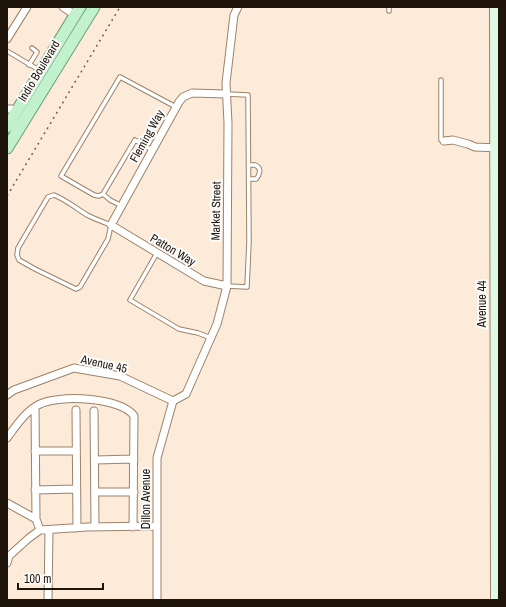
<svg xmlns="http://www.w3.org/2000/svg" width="506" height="607" font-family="'Archivo Narrow',sans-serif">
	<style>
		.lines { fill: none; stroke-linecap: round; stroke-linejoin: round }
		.lane-casing { stroke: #9c8268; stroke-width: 5.5 }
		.street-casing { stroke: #9c8268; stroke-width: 9 }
		.secondary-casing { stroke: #9c8268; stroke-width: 12 }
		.primary-casing { stroke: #6e9e73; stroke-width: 13 }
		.lane { stroke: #fff; stroke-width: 3.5 }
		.street { stroke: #fff; stroke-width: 7 }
		.secondary { stroke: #e0f8e6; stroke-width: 10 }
		.primary { stroke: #c2f1cd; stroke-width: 11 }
		.rail { stroke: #6d6053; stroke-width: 1.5; stroke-dasharray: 2 4; stroke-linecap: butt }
		.labels { text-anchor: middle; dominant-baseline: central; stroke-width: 4; stroke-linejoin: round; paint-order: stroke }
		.street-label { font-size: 12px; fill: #1f150a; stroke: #fcfcfc }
	</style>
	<rect width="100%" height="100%" fill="#fdebda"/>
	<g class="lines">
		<g class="lane-casing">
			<path id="lane" d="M 389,11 L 389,7
				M 7,51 L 39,70
				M 29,65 L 37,52 L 32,48
				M 441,80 L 441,140 L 444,141
				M 226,94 L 248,95 L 249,242 L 247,287 L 227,286
				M 249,165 C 251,165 253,165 255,165 C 263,168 259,176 256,179 L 249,179
				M 103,194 L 99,196 L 94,195 L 61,176 L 120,77 L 176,107
				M 54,195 C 66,200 76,208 87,215 C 95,219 103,222 111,225 L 108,239 L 80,287 L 76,289 L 35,269 L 19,260 L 17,255 L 18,248 L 48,197 Z
				M 122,206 L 110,200 L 103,194 L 135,140 L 152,150
				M 157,253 L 130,300 L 179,329 L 198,333 L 211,338"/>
		</g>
		<g class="street-casing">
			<path id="street" d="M 63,7 L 75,15
				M 7,39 L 27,7
				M 226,94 L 192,93 L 183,97 L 179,102 L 111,225 L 204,281 L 227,286
				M 7,109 L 12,109 L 16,112
				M 444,141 L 453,140 L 468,144 L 475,147 L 499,148
				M 7,395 L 14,390 L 74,368 L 120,376 L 173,401
				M 173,401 L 186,394 L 217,324 L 227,286 L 228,123 L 226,83 L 234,15 L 238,7
				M 35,407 L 36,519
				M 76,410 L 77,528
				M 94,411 L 95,527
				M 7,438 C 16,426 25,412 38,405 C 57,394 122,397 134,416 L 133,527
				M 35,451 L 76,451
				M 95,460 L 134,459
				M 35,490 L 76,489
				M 95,492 L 134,492
				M 7,503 L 36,519 L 40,530 L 87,527 L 157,526
				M 7,563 L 9,556 L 29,538 L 40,530
				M 48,600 L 49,530
				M 157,600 L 157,458 L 173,401"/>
		</g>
		<g class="secondary-casing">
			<path id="secondary" d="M 495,7 L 496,600"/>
		</g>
		<g class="primary-casing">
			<path id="primary" d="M 7,127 L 80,7
				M 7,148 L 94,7"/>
		</g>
		<use href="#lane" class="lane"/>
		<use href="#street" class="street"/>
		<use href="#secondary" class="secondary"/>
		<use href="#primary" class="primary"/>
		<path class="rail" d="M 7,196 L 120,7"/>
	</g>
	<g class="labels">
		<g class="street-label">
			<text transform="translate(39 71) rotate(-59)">Indio Boulevard</text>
			<text transform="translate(147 136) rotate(-61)">Fleming Way</text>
			<text transform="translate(216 211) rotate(-89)">Market Street</text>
			<text transform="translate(173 250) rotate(31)">Patton Way</text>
			<text transform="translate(482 304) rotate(-90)">Avenue 44</text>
			<text transform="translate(104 364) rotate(12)">Avenue 45</text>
			<text transform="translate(146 499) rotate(-90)">Dillon Avenue</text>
		</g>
	</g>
	<rect width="506" height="607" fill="none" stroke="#1f150a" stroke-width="16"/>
	<path d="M18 583v6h85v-6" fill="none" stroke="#1f150a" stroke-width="2"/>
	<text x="24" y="583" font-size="12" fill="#1f150a" stroke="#fcfcfc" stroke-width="3" paint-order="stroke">100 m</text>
</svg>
